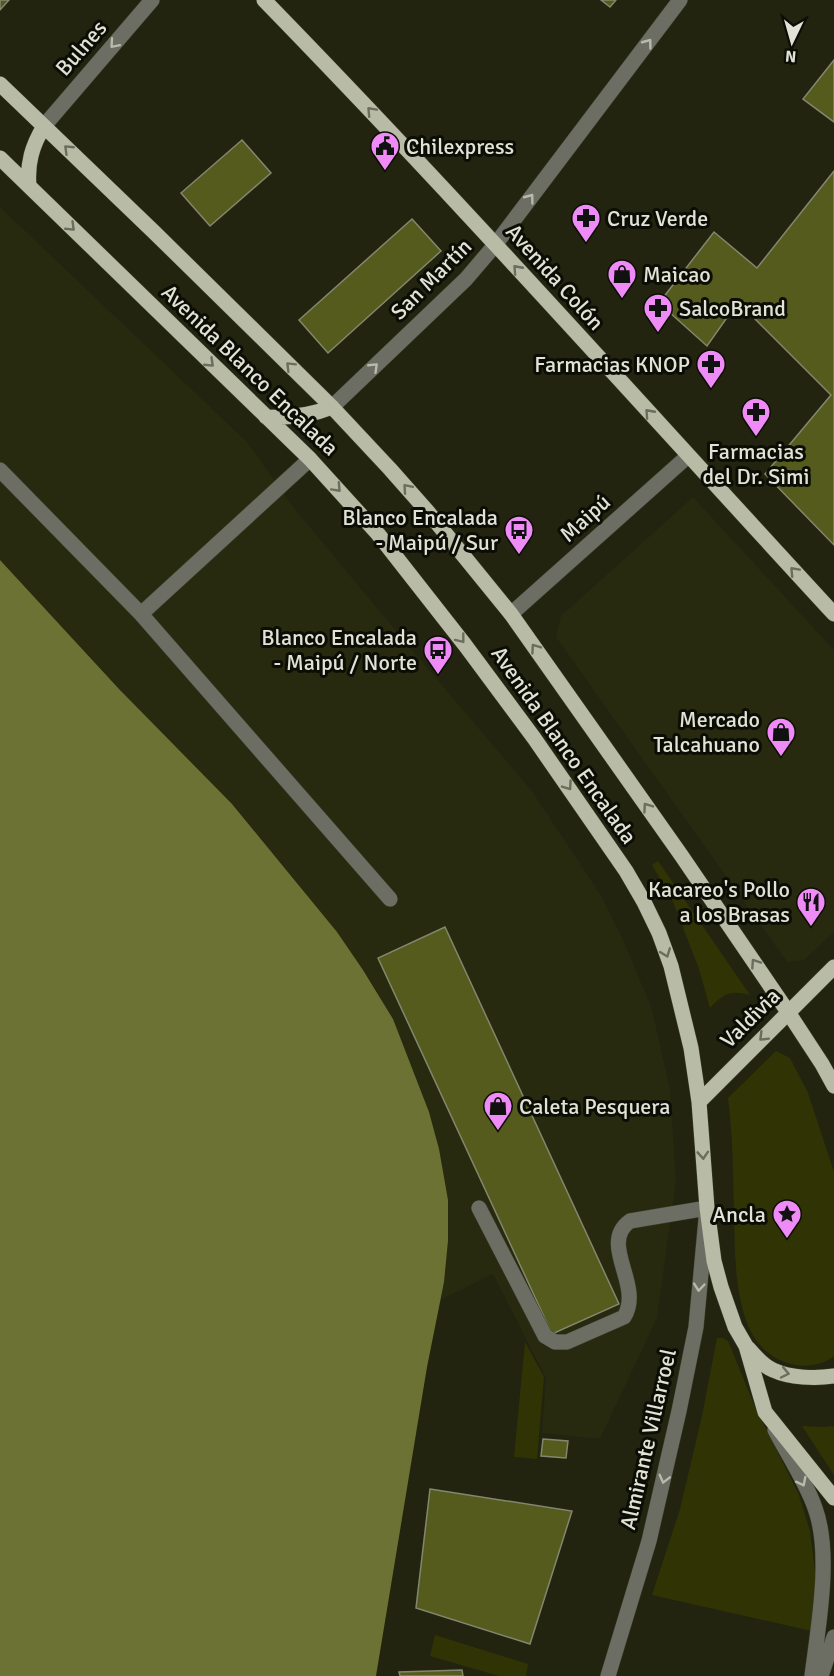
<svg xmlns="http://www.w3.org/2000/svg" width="834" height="1676" font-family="Signika,sans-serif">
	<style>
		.built { fill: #272a0f }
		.green { fill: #303404 }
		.water { fill: #6b7234 }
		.building { fill: #555b1c; stroke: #83876f; stroke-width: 1.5 }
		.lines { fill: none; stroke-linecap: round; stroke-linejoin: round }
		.minor-casing { stroke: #3d3f2c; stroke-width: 16 }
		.major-casing { stroke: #3d3f2c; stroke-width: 16 }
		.minor { stroke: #6c6e64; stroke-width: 15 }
		.major { stroke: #b8bba6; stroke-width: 15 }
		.oneway { stroke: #b8baae }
		.oneway2 { stroke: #6b6d5e }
		.labels { text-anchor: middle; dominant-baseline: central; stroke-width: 6; stroke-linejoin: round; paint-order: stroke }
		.street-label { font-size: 22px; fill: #e1e3d6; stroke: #0c0d05 }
		.poi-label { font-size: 22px; fill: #e1e3d6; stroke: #0c0d05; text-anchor: end }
	</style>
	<rect width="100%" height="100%" fill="#222410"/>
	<path class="built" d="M 0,207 L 247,442 L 294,508 L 412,650 L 532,791 L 600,894 L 625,944 L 652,1009 L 670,1090 L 676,1180 L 657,1318 L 600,1439 L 542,1433 L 546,1378 L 493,1274 L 440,1300 L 444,1282 L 448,1241 L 448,1200 L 429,1112 L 393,1019 L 363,970 L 298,884 L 232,804 L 119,689 L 0,560 Z
		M 693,497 L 834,650 L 834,932 L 804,960 L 787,962 L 556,637 L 561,616 Z"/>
	<path class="green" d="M 658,861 L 750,995 C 730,990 724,993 710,1008 L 699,969 L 672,899 L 652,865 Z
		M 776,1051 L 790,1058 L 808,1093 L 834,1172 L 834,1356 C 823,1365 805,1368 791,1364 C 773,1359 758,1347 750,1330 C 734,1295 735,1250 734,1212 C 733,1174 733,1136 728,1098 Z
		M 717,1338 L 723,1338 L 728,1341 L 755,1407 L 799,1495 L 810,1531 L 816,1579 L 812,1631 L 652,1595 L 680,1509 L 702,1416 Z
		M 525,1342 L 544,1377 L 537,1459 L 514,1457 Z
		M 802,1426 L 824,1427 L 834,1426 L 834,1475 Z
		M 435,1635 L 528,1664 L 526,1676 L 499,1676 L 430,1656 Z"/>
	<path class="water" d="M 0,560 L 119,689 L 232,804 L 337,932 L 363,970 L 393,1019 L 429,1112 L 439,1149 L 448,1200 L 448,1241 L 444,1282 L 427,1367 L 376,1676 L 0,1676 Z"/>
	<path class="building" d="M 0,0 L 9,0 L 0,10 Z
		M 601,0 L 616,0 L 610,7 Z
		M 834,60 L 834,122 L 803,99 Z
		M 242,140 L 271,173 L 210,226 L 181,193 Z
		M 834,171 L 834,545 L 765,474 L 831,395 L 738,302 L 707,346 L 659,303 L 714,232 L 757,268 Z
		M 412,219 L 441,251 L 328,353 L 299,320 Z
		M 445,927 L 619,1304 L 552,1334 L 378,958 Z
		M 543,1439 L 568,1441 L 566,1458 L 541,1456 Z
		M 430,1489 L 572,1511 L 530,1644 L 416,1608 Z
		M 462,1670 L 463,1676 L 400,1676 L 399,1672 Z"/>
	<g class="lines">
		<g class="minor-casing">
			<path id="minor" d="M 44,126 L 152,0
				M 332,407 L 466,279 L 495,245 L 680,0
				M 310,459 L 141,614 L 390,899
				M 0,470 L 141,614
				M 511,614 L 688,456
				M 479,1208 L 545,1336 L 555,1342 L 567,1342 L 624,1317 C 644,1285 598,1244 630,1221 L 707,1208 L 696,1327 L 679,1411 L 649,1541 L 608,1676
				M 775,1430 C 788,1455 806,1482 815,1508 C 832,1554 818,1627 812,1676
				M 821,1676 L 834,1637"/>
		</g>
		<g class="major-casing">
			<path id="major" d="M 264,0 C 459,200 645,409 834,614
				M 0,84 L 155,233 L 332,407 L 390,469 L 428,512 L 511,614 L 681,855 L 788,1012 L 822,1064 L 834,1086
				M 0,158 L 310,459 L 378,534 L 465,645 L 534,738 L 626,871 L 644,902 L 659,933 L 671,966 L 691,1048 L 699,1102 L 707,1208 L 714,1261 L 721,1287 L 735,1327 L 746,1346 L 765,1412 L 834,1498
				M 29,186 C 27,163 32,146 44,126
				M 266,417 C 290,418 310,416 332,407
				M 699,1102 L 834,967
				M 748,1348 C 755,1356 763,1366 773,1370 C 790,1378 816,1379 834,1376"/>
		</g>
		<use href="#minor" class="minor"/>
		<use href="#major" class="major"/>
	</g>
	<defs><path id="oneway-chevron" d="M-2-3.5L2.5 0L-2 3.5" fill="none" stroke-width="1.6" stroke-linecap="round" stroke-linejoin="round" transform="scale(1.5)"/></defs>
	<g class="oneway">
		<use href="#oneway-chevron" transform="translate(648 43) rotate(-53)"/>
		<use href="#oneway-chevron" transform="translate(114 44) rotate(131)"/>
		<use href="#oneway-chevron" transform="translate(530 198) rotate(-53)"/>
		<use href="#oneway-chevron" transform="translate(374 367) rotate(-44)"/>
		<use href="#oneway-chevron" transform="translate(699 1287) rotate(95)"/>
		<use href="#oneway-chevron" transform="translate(664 1479) rotate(104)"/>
		<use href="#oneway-chevron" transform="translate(802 1482) rotate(63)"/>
	</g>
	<g class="oneway2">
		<use href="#oneway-chevron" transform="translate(371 111) rotate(-133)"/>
		<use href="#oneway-chevron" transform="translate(68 149) rotate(-136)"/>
		<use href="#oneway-chevron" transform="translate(71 227) rotate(44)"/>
		<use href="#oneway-chevron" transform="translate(517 269) rotate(-132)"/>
		<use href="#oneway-chevron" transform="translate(210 363) rotate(44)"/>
		<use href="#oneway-chevron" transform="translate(290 366) rotate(-135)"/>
		<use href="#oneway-chevron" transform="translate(649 413) rotate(-132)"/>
		<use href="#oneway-chevron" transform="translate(337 488) rotate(47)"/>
		<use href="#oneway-chevron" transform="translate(407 488) rotate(-131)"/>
		<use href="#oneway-chevron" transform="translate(794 571) rotate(-133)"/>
		<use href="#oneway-chevron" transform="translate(461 639) rotate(52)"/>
		<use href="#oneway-chevron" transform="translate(535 648) rotate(-125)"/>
		<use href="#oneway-chevron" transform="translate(568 786) rotate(55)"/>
		<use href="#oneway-chevron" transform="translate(647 807) rotate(-125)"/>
		<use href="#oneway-chevron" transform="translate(666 953) rotate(69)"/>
		<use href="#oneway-chevron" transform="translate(755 963) rotate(-124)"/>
		<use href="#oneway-chevron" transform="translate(763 1037) rotate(135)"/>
		<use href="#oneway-chevron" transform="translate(703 1155) rotate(86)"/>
		<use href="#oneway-chevron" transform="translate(785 1373) rotate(12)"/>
	</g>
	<defs>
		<g id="civic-pin" transform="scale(1.5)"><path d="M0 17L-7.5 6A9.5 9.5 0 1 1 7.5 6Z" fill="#ef8bf7" stroke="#0c0d05"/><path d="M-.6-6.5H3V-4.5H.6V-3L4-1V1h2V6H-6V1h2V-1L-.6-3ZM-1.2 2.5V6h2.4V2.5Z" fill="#111"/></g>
		<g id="pharmacy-pin" transform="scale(1.5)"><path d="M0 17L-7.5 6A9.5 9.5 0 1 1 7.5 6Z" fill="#ef8bf7" stroke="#0c0d05"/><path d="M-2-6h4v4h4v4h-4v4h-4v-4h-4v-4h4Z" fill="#111"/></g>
		<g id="shop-pin" transform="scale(1.5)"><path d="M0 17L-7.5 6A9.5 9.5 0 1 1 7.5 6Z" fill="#ef8bf7" stroke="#0c0d05"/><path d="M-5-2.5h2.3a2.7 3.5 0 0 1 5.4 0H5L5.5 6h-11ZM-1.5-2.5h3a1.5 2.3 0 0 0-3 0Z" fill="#111"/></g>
		<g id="bus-pin" transform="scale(1.5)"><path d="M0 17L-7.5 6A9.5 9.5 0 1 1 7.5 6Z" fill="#ef8bf7" stroke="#0c0d05"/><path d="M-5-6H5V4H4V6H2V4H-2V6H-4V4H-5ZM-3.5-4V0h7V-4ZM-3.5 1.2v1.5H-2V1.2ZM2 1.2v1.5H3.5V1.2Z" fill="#111"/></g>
		<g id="restaurant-pin" transform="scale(1.5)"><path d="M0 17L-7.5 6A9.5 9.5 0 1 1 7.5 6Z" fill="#ef8bf7" stroke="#0c0d05"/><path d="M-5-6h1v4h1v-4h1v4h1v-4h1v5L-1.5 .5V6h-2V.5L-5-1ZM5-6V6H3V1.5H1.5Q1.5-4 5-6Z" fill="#111"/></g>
		<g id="sight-pin" transform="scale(1.5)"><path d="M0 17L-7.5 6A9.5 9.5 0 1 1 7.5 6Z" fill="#ef8bf7" stroke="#0c0d05"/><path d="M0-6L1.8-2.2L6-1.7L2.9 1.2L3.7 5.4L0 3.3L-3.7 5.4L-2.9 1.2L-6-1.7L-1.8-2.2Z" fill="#111"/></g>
	</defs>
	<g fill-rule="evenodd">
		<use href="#civic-pin" x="385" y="146"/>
		<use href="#pharmacy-pin" x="586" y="218"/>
		<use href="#shop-pin" x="622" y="274"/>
		<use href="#pharmacy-pin" x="658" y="308"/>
		<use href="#pharmacy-pin" x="711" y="364"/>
		<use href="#pharmacy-pin" x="756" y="412"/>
		<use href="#bus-pin" x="519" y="530"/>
		<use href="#bus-pin" x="438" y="650"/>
		<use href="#shop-pin" x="781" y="732"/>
		<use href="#restaurant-pin" x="811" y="902"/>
		<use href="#shop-pin" x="498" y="1106"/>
		<use href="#sight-pin" x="787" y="1214"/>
	</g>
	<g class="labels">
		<g class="street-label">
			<text transform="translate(81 48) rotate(-49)">Bulnes</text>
			<text transform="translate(555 277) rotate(48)">Avenida Colón</text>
			<text transform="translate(431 279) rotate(-45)">San Martín</text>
			<text transform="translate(250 370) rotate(44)">Avenida Blanco Encalada</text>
			<text transform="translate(585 518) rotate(-42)">Maipú</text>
			<text transform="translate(564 745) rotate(55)">Avenida Blanco Encalada</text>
			<text transform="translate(750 1018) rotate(-45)">Valdivia</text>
			<text transform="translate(648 1439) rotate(-77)">Almirante Villarroel</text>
		</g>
		<g class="poi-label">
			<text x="406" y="146" text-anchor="start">Chilexpress</text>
			<text x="607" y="218" text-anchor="start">Cruz Verde</text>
			<text x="643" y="274" text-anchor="start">Maicao</text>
			<text x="679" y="308" text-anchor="start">SalcoBrand</text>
			<text x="690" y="364">Farmacias KNOP</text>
			<text x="756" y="451" text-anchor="middle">Farmacias<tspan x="756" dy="25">del Dr. Simi</tspan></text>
			<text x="498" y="517">Blanco Encalada<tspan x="498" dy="25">- Maipú / Sur</tspan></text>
			<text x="417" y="637">Blanco Encalada<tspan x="417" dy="25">- Maipú / Norte</tspan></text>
			<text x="760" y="719">Mercado<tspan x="760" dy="25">Talcahuano</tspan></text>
			<text x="790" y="889">Kacareo's Pollo<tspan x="790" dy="25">a los Brasas</tspan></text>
			<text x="519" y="1106" text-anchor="start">Caleta Pesquera</text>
			<text x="766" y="1214">Ancla</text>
		</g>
	</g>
	<g transform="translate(792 42) rotate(185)" stroke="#0c0d05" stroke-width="4.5" paint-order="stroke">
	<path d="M0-4.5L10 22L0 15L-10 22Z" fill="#e1e3d6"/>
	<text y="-9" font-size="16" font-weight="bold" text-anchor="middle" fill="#e1e3d6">N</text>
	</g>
</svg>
